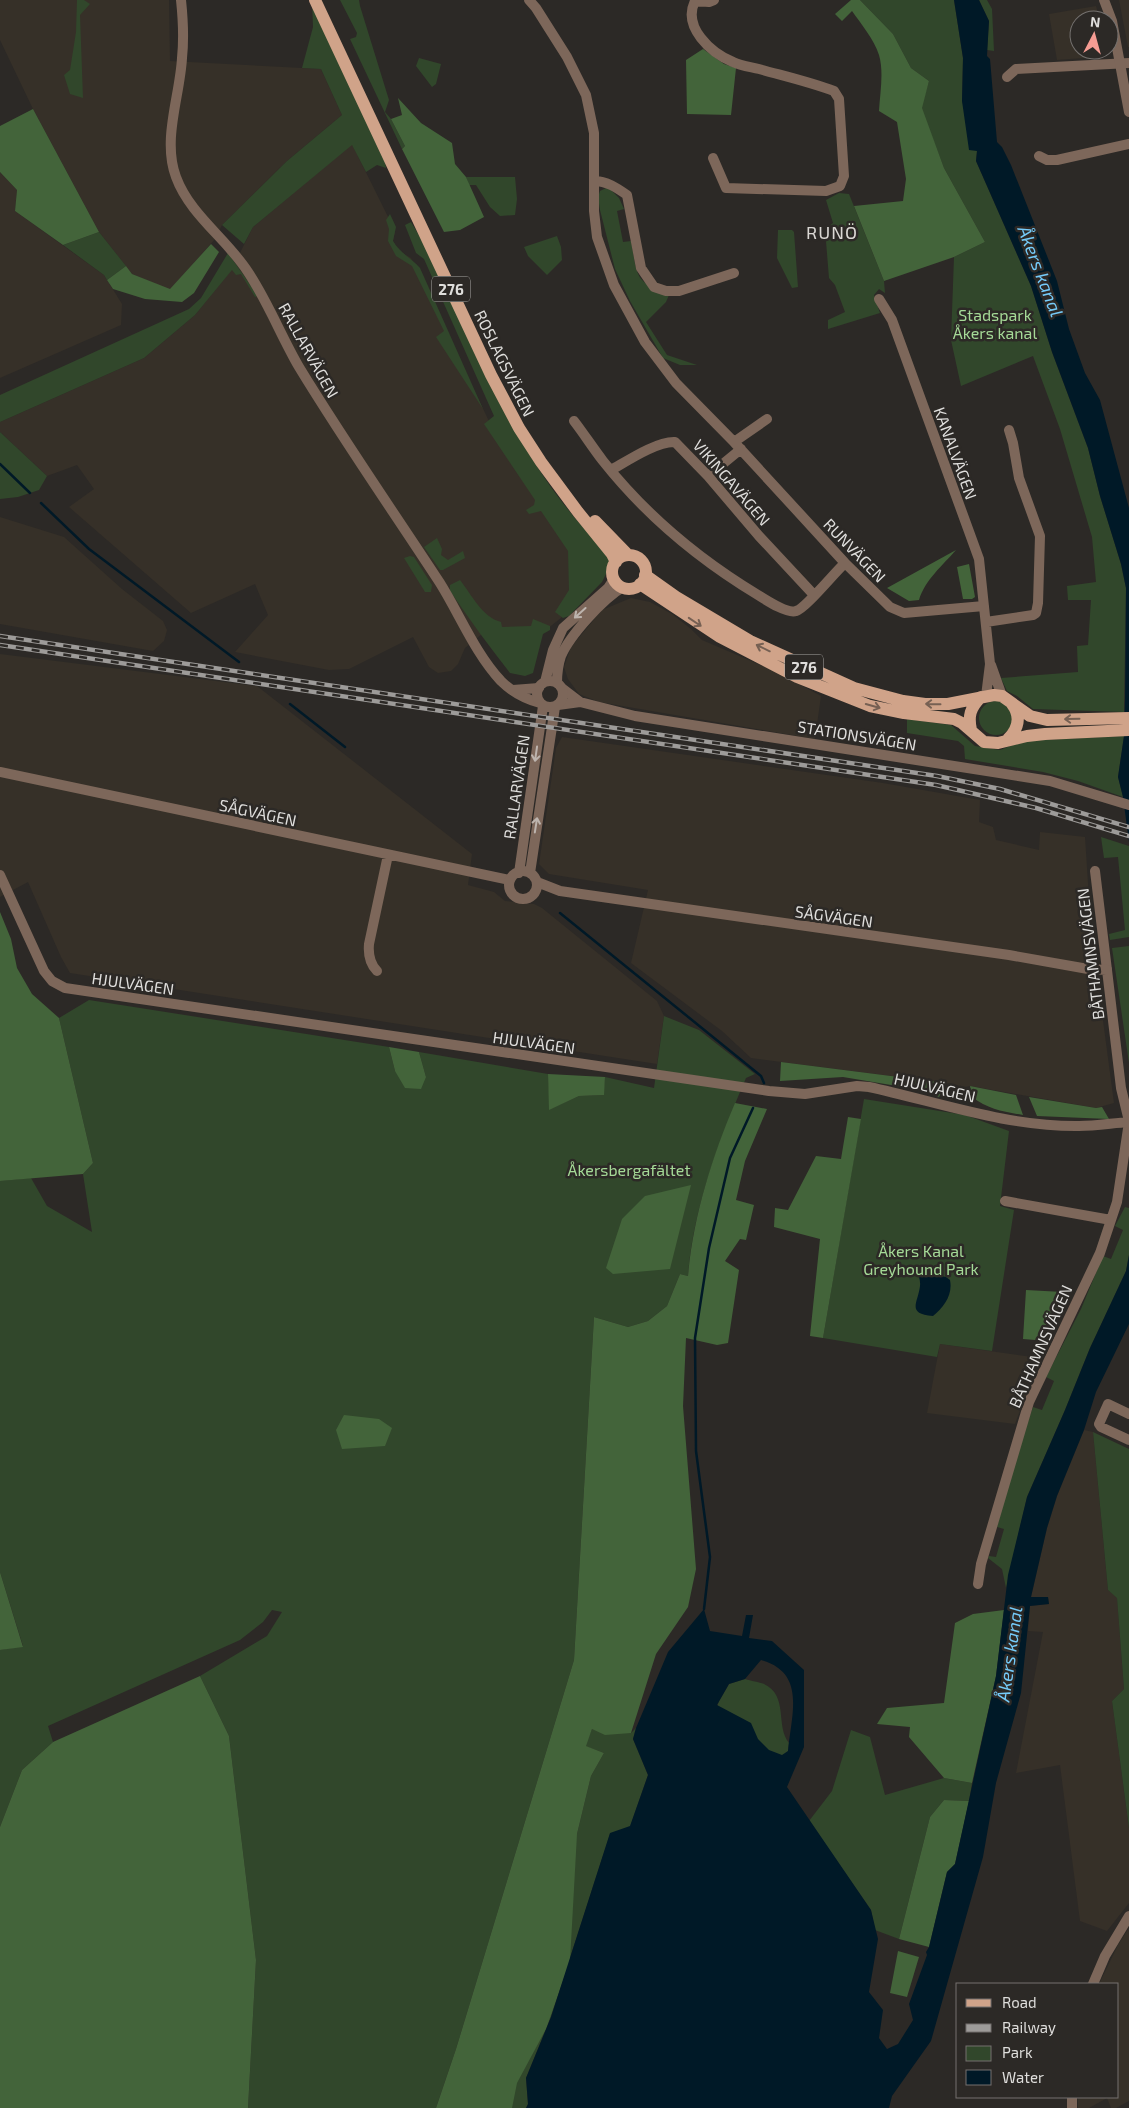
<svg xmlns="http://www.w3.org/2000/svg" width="1129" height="2108" font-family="'Exo 2',sans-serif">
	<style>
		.built { fill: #363028 }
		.green { fill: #31472b }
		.forest { fill: #43643a }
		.water { fill: #001927; fill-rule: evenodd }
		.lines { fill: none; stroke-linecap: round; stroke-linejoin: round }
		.stream { stroke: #001927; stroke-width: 2.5 }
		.minor { stroke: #7d675a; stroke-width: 10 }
		.tertiary { stroke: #7d675a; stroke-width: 10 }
		.primary { stroke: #d0a389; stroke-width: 12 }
		.rail-casing { stroke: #9d9b99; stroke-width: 4.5 }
		.rail { stroke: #2c2926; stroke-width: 2.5; stroke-dasharray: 8; stroke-linecap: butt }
		.oneway { stroke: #bdb4ae }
		.oneway2 { stroke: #766053 }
		.labels { text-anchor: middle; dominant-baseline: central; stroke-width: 5; stroke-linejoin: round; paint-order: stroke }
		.shield { fill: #2c2926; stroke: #a9a8a5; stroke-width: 1 }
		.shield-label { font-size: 15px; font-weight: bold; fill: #dfdedc }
		.park-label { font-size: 16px; fill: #a5da97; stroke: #2c2926 }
		.street-label { font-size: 16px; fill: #dfdedc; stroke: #2c2926 }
		.neighbourhood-label { font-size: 18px; letter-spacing: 1px; fill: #dbd8d4; stroke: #2c2926 }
		.water-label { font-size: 18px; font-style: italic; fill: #75cbf9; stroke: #2c2926 }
	</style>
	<rect width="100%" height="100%" fill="#2c2926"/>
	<path class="built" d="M 0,0 L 169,0 L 170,61 L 321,69 L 342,115 L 287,161 L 222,225 L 215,239 L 170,290 L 132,274 L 99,232 L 33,109 L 0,40 Z
		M 1119,0 L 1129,0 L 1129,47 L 1128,47 Z
		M 1096,6 L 1100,20 L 1079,20 L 1079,50 L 1102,50 L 1097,57 L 1057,60 L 1049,14 Z
		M 352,144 L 395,231 L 393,241 L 399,251 L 411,258 L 497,438 L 593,583 L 561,618 L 538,636 L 482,634 L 465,648 L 458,664 L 451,671 L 438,673 L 429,667 L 413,637 L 349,669 L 329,670 L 235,652 L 268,615 L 255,584 L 191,613 L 69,507 L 94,489 L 77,465 L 47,476 L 0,432 L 0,422 L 144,358 L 195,315 L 232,269 L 253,227 Z
		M 0,172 L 17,190 L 15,211 L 104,275 L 122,304 L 121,325 L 0,378 Z
		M 0,517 L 64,537 L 122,589 L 163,621 L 167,630 L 164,641 L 153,651 L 0,624 Z
		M 631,598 L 650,602 L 672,614 L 691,629 L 702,640 L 777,672 L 821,696 L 815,739 L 599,702 L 579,694 L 568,679 L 564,667 L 571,647 L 602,610 Z
		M 0,654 L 257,686 L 472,854 L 468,885 L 494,892 L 505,901 L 534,904 L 542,908 L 657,1001 L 664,1016 L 657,1064 L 70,973 L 61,957 L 28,882 L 0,897 Z
		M 562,737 L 883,783 L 980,800 L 979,822 L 993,827 L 996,840 L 1039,850 L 1040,832 L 1085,837 L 1092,944 L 1092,973 L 1098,983 L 1114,1103 L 1096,1108 L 970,1086 L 965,1087 L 946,1083 L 751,1058 L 722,1031 L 631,963 L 648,890 L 549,874 L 539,864 L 556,748 Z
		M 940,1344 L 1040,1358 L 1015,1424 L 927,1413 Z
		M 1084,1430 L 1093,1432 L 1108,1590 L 1117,1597 L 1124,1689 L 1112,1701 L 1129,1828 L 1129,1903 L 1107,1931 L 1080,1921 L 1060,1765 L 1016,1773 L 1043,1632 L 1028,1631 L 1030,1606 L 1049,1604 L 1048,1597 L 1031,1597 L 1047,1528 L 1057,1496 Z
		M 1129,1928 L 1129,2101 L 1116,2108 L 1111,2108 L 1107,2098 L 1089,2108 L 1078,2108 L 1078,2097 L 1118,2097 L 1118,1984 L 1099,1984 L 1118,1945 Z"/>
	<path class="green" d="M 77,0 L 84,0 L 90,4 L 80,15 L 83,98 L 70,94 L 64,75 L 70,70 L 76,32 Z
		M 340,0 L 359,0 L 360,6 L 389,100 L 385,112 L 391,119 L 405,146 L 402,149 L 350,39 L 356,37 L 357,33 Z
		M 860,0 L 954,0 L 963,58 L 962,101 L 977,151 L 976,161 L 1031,286 L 1052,352 L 1088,448 L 1100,496 L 1121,564 L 1126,588 L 1124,712 L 1033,709 L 1017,696 L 1007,691 L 1001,678 L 1078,672 L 1077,646 L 1088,645 L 1091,600 L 1068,600 L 1067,586 L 1096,582 L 1092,537 L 1060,429 L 1033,356 L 961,386 L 951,340 L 954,257 L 985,242 L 944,168 L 921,108 L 929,81 L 911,68 L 893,34 Z
		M 979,0 L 987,0 L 992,9 L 994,51 L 987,50 L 989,21 Z
		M 312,2 L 384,153 L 386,168 L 377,165 L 366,172 L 352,145 L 253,227 L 244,244 L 222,225 L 287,161 L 342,115 L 321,69 L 302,68 L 313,27 Z
		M 419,58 L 441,64 L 436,84 L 432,87 L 416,66 Z
		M 466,177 L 515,177 L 517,199 L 515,215 L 500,216 L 490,207 L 476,185 L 469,185 Z
		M 608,187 L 619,198 L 624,209 L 617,211 L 623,242 L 631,241 C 638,277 633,280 669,295 L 666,302 L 646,322 L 667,355 L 697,365 L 680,365 L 663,358 L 630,301 L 615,269 L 600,210 L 598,197 L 600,191 Z
		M 839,193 L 849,194 L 884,281 L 885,293 L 879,289 L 874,295 L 880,313 L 828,329 L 828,320 L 845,312 L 835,285 L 829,278 L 825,229 L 833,223 L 826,200 Z
		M 390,214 L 396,227 L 393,241 C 400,253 411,258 420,268 L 483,409 L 436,337 L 444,331 L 412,266 L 396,256 L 388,241 L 389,229 L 386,220 Z
		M 411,222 C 455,293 484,372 524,445 C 540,473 560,501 581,525 C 593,538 604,548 611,564 L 602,582 L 569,616 L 563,618 L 555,612 L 569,590 L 568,551 L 541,511 L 529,514 L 526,510 L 534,505 L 535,500 L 484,424 L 494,416 L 424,259 L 416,253 L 405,225 Z
		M 778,230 L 792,230 L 794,232 L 798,287 L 792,288 L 777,258 Z
		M 99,232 L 126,266 L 107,280 L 104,275 L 63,245 Z
		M 557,236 L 561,247 L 562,260 L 547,275 L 528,256 L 524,247 Z
		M 228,253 L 258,296 L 255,297 L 241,274 L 236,275 L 232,270 L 195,315 L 144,358 L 0,422 L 0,395 L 189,309 L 201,298 Z
		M 0,432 L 47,476 L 39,490 L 18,497 L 0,499 Z
		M 437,538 L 442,549 L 441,555 L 448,560 L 463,551 L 465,558 L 443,570 L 440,570 L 424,547 Z
		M 410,556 L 414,557 L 432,585 L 431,592 L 425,592 L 404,558 Z
		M 460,580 C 472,595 482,617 501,622 L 502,627 L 531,626 L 533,619 L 550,626 L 550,630 L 543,634 L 533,673 L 525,676 L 510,673 C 489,646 469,619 450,591 L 450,585 Z
		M979 718a17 17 0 1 1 34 0a17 17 0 1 1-34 0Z
		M 907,719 L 951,725 L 975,746 L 1000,750 L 1023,741 L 1124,736 L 1118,777 L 1123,797 L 1078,781 L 1043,772 L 965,759 L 964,746 L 958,741 L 907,733 Z
		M 1101,837 L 1129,846 L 1129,937 L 1110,940 L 1109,934 L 1125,930 L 1118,857 L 1104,858 Z
		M 1129,946 L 1129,1063 L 1112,948 Z
		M 89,1000 L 389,1047 L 395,1071 L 426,1077 L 419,1052 L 548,1074 L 550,1109 L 579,1096 L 603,1095 L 605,1077 L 654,1088 L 664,1016 L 699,1030 L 755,1074 L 746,1078 C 719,1141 693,1208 688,1276 L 680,1274 L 667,1306 L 648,1321 L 628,1327 L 594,1317 L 574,1660 L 456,2049 L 436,2108 L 248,2108 L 256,1960 L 229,1736 L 200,1676 L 267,1636 L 282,1612 L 272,1610 L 263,1622 L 240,1640 L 48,1726 L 53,1742 L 22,1770 L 0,1827 L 0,1650 L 23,1646 L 0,1572 L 0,1181 L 31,1178 L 47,1206 L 92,1232 L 83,1174 L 93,1163 L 59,1018 Z
		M 864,1099 L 965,1115 L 1009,1131 L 1000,1206 L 1014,1210 L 992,1351 L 940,1344 L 937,1357 L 823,1338 Z
		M 1125,1207 L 1129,1208 L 1129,1255 L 1126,1271 L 1090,1348 L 1065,1410 L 1027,1497 L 1006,1588 L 1002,1569 L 988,1558 L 989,1556 L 996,1557 L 1004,1529 L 997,1527 L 1013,1464 L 1033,1407 L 1042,1410 L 1054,1381 L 1046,1377 L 1081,1309 L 1103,1256 L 1111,1259 L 1123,1230 L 1115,1226 Z
		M 1093,1432 L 1129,1449 L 1129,1828 L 1112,1701 L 1124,1689 L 1117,1598 L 1108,1590 Z
		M 745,1679 C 751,1681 759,1682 764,1684 C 789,1696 775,1725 789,1743 L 788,1751 L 783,1759 L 708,1735 L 719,1701 L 729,1684 Z
		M 636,1728 L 633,1739 L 648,1775 L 630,1827 L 610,1834 L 551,2017 L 526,2078 L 528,2104 L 526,2108 L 452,2108 L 577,1834 L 591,1776 L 604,1753 L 585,1746 L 592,1729 L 631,1733 Z
		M 851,1730 L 870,1737 L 885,1795 L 944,1778 L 972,1783 L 969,1801 L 944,1800 L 930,1817 L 899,1939 L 875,1930 L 871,1910 L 809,1821 L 832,1791 Z"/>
	<path class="forest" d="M 851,0 L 860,0 L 893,34 L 911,68 L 929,81 L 922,108 L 944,168 L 985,242 L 954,257 L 884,281 L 854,206 L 903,201 L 906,179 L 897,122 L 879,111 C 880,93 884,72 879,55 C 874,39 861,24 852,11 L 842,21 L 835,14 Z
		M 703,49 L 724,64 L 736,68 L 731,115 L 687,114 L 686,60 Z
		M 398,98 L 421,123 L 452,143 L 455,164 L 466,177 L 484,217 L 460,230 L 444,232 L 402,149 L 405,146 L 391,119 L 402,115 Z
		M 33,109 L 99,232 L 63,245 L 15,211 L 17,190 L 0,172 L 0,126 Z
		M 211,244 L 219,252 L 194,293 L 182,302 L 145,299 L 113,289 L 107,280 L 126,266 L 132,274 L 170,289 Z
		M 956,550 C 943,565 925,580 919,600 L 909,601 L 887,588 Z
		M 969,564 L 975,597 L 972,599 L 963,599 L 957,567 Z
		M 0,912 L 11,939 L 17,968 L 32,994 L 59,1018 L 93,1163 L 83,1174 L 0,1181 Z
		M 389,1047 L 419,1052 L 426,1077 L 421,1089 L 405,1088 L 395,1071 Z
		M 781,1062 L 946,1083 L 939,1097 L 915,1089 L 843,1077 L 780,1081 Z
		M 548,1074 L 605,1077 L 604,1095 L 579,1096 L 549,1110 Z
		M 970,1086 L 1016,1095 L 1023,1115 C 1004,1112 988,1109 972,1097 Z
		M 1029,1097 L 1096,1108 L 1102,1107 L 1109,1119 L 1037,1116 Z
		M 735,1103 L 767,1109 L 745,1161 L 736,1200 L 754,1205 L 746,1240 L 740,1239 L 725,1261 L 739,1270 L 728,1343 L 717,1345 L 686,1338 L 683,1406 L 696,1569 L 688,1607 L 656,1654 L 631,1733 L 605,1735 L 592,1729 L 586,1746 L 604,1753 L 591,1776 L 577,1834 L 570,1961 L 546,2029 L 517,2083 L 512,2108 L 436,2108 L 456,2049 L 574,1660 L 594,1317 L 628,1327 L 648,1321 L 667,1306 L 680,1274 L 688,1276 C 693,1217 712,1157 735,1103 Z
		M 848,1117 L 861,1119 L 823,1338 L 810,1336 L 820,1239 L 774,1227 L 775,1208 L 788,1210 L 816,1156 L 841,1159 Z
		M 691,1185 L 670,1269 L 613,1274 L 606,1268 L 622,1219 L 645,1196 Z
		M 1026,1290 L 1063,1292 L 1048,1341 L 1023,1339 Z
		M 344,1415 L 379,1419 L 392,1428 L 385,1446 L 342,1449 L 336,1430 Z
		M 0,1572 L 23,1647 L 0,1650 Z
		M 1004,1610 L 996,1676 L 972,1783 L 944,1778 L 909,1737 L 910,1727 L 877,1724 L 887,1708 L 944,1703 L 955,1623 L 973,1614 Z
		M 200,1676 L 229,1736 L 256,1960 L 248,2108 L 0,2108 L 0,1827 L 22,1770 L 53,1742 Z
		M 944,1800 L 969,1801 L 955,1864 L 947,1872 L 929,1947 L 899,1939 L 930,1817 Z
		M 898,1951 L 919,1957 L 907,1997 L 890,1993 Z"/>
	<path class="water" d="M 954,0 L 979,0 L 989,21 L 987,56 L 990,59 L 997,142 L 1002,147 L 1011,165 L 1057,281 L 1069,329 L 1085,373 L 1100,400 L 1129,508 L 1129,842 L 1123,797 L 1118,777 L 1124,736 L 1125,699 L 1126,588 L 1121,564 L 1100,496 L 1088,448 L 1052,352 L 1031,286 L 976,161 L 977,151 L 969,150 L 962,101 L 963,58 Z
		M 1129,1255 L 1129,1324 L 1096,1392 L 1084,1430 L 1057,1496 L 1047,1528 L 1031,1597 L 1048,1597 L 1049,1604 L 1030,1606 L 1021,1693 L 996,1783 L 983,1857 L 931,2041 L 892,2096 L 889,2108 L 526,2108 L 528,2104 L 526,2078 L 551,2017 L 610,1833 L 630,1826 L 648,1775 L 633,1739 L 636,1728 L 668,1652 L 704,1609 L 710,1631 L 742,1636 L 746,1615 L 753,1615 L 749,1638 L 772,1641 L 804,1670 L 804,1747 L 787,1787 L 871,1910 L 878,1939 L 869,1992 L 883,2010 L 879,2038 L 887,2049 L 898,2044 L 913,2020 L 909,2004 L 927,1955 L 926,1952 L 929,1947 L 947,1872 L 955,1864 L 996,1676 L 1008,1575 L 1027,1497 L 1065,1410 L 1090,1348 L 1126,1271 ZM 761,1660 C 807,1673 791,1715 788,1751 L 782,1755 L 769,1750 L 758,1739 L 751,1723 L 717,1705 L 729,1684 L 745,1679 Z
		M 919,1266 C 929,1264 929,1271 936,1275 L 946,1277 L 950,1280 C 953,1295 944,1307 933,1316 C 906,1314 918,1303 920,1286 C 921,1278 916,1274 919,1266 Z"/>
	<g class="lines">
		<path class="stream" d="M 0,464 L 30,493
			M 41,503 L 89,549 L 239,662
			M 290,704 L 345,747
			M 560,913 L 761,1076 L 764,1083
			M 704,1609 L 710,1557 L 696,1451 L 695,1338 L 709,1248 L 730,1158 L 753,1108"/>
		<path class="minor" d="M 181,0 C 183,19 184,39 182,58 C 180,96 162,140 176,177 C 190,215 227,239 248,272 C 268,302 281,336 299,367 C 344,441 393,511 440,583 C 460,615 475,653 501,681 C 513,693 525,699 540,703
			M 529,0 L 536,8 L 567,57 L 586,95 L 594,133 L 594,211 L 597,237 L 614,285 L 645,342 L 676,383 L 734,442 L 845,563 L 890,607 L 904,613 L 984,606
			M 695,1 C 682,27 711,53 733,62 C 741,66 751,67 759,69 C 784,76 810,82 834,91 L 839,99 L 844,176 L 840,186 L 826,191 L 726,188 L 713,158
			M 695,1 L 709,2 L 714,0
			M 1007,77 L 1016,69 L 1129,63
			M 1039,156 L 1047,160 L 1057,160 L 1129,144
			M 594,181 C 607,181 617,188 627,195 L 641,268 L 654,287 L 666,291 L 679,291 L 734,273
			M 879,299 L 892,320 L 979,559 L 990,664 L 986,696
			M 574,421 C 584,434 593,448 603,461 C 645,514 700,560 758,595 C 766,600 787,614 796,611 C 805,609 835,572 845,563
			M 734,442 L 767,419
			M 611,470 C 627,461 657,441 675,442 L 708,476 L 759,536 L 814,595
			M 708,476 L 741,449
			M 986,622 L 1033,615 L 1036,613 L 1038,603 L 1040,536 L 1019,478 L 1013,443 L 1009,430
			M 991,665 L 1002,696
			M 563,689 L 580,702 L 635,716 L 1050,781 L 1129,805
			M 513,690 L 539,688
			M 558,705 L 580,702
			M 0,772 L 510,880
			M 1095,871 L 1107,970
			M 377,971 C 370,964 368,955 369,944 L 388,855
			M 1005,1201 L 1111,1220
			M 1129,1414 L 1108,1404 L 1099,1424 L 1101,1427 L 1129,1440
			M 978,1584 L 981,1564 L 1029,1402 L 1100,1253 L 1117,1202 L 1129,1122
			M 1093,1984 L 1105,1956 L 1129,1916
			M 1072,2097 L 1072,2108"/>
		<path class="tertiary" d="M 1104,0 L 1112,21 L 1129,112
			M537 694a13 13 0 1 1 26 0a13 13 0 1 1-26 0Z
			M 545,682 L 553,650 L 563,628 L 608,588 L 614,579
			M 557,683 C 557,673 558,665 561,656 C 570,635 603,599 623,587
			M509 885a14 14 0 1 1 28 0a14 14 0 1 1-28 0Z
			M 519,873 L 543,706
			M 530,873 L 555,707
			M 0,875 L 44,971 L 52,981 L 65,988 L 769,1091 L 805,1094 L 857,1086 L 869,1087 C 938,1102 1008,1127 1079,1126 C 1096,1126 1113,1123 1129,1122
			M 537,882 L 560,891 L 1009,955 L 1088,969 L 1107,970 L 1121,1088 L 1129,1121"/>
		<path class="primary" d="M 315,0 L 491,375 L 519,428 L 541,462 L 578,512 L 612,554 L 616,562
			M 595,521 L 628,555
			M612 572a17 17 0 1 1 34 0a17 17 0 1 1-34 0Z
			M 645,575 L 676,597 L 750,641 L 854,688 L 903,701 L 925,704 L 948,704 L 994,695 L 1002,696 L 1030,716 L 1047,720 L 1129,718
			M 640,584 L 720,637 L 797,677 L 870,706 L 904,713 L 954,719 L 962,723 L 984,742 L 998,743 L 1027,736 L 1045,734 L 1129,730
			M 971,730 C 968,716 970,708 981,697
			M 1008,739 C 1018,729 1022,717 1012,704"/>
		<g class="rail-casing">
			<path id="rail" d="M 0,636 L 937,776 L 1000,789 L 1129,827
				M 0,645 L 936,785 L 1036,808 L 1129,836"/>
		</g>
		<use href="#rail" class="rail"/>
	</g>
	<defs><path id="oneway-shaft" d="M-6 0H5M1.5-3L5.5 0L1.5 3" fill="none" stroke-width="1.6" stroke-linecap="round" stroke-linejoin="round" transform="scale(1.25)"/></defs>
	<g class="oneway">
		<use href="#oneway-shaft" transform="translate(580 613) rotate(138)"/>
		<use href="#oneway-shaft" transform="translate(536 754) rotate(98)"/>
		<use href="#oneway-shaft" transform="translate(536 825) rotate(-81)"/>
	</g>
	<g class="oneway2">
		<use href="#oneway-shaft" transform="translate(695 622) rotate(34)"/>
		<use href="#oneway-shaft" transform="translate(763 648) rotate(-154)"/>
		<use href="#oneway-shaft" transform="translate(933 704) rotate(-179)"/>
		<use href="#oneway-shaft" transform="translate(873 706) rotate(16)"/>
		<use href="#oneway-shaft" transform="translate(1072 719) rotate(179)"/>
	</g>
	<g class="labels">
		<g class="shield">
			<rect x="432" y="276.5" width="38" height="25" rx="4"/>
			<rect x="785" y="654.5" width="38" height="25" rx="4"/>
		</g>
		<g class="shield-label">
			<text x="451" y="289">276</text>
			<text x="804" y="667">276</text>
		</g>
		<g class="park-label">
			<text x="995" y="314">Stadspark<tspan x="995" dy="18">Åkers kanal</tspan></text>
			<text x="629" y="1169">Åkersbergafältet</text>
			<text x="921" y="1250">Åkers Kanal<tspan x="921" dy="18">Greyhound Park</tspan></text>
		</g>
		<g class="street-label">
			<text transform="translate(309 350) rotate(61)">RALLARVÄGEN</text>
			<text transform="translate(505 363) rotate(64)">ROSLAGSVÄGEN</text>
			<text transform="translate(956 453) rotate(70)">KANALVÄGEN</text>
			<text transform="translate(732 482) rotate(49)">VIKINGAVÄGEN</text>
			<text transform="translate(855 550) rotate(46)">RUNVÄGEN</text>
			<text transform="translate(857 735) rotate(9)">STATIONSVÄGEN</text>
			<text transform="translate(516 787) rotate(-82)">RALLARVÄGEN</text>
			<text transform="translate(258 812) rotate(12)">SÅGVÄGEN</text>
			<text transform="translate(834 916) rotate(8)">SÅGVÄGEN</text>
			<text transform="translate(1090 954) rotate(-97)">BÅTHAMNSVÄGEN</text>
			<text transform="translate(133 983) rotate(8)">HJULVÄGEN</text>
			<text transform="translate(534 1042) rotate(8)">HJULVÄGEN</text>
			<text transform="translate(935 1087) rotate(13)">HJULVÄGEN</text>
			<text transform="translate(1040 1346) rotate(-66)">BÅTHAMNSVÄGEN</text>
		</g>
		<g class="neighbourhood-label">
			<text x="832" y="232">RUNÖ</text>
		</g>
		<g class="water-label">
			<text transform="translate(1041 271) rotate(69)">Åkers kanal</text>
			<text transform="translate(1009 1654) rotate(-82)">Åkers kanal</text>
		</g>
	</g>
	<rect x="956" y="1983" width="162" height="115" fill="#2c2926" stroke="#74716f"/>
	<rect x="966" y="1999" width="25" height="8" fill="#d0a389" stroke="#74716f"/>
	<text x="1002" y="2008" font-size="15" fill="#dfdedc">Road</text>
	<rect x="966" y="2024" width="25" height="8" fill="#9d9b99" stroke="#74716f"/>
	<text x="1002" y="2033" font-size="15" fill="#dfdedc">Railway</text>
	<rect x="966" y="2046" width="25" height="15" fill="#31472b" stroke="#74716f"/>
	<text x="1002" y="2058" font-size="15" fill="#dfdedc">Park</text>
	<rect x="966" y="2070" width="25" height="15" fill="#001927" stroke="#74716f"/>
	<text x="1002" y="2083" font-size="15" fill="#dfdedc">Water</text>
	<g transform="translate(1094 35) rotate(6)"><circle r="24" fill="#2c2926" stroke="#74716f"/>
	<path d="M0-4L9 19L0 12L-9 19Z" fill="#f59c93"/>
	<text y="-8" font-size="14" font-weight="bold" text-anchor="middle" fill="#dfdedc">N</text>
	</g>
</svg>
